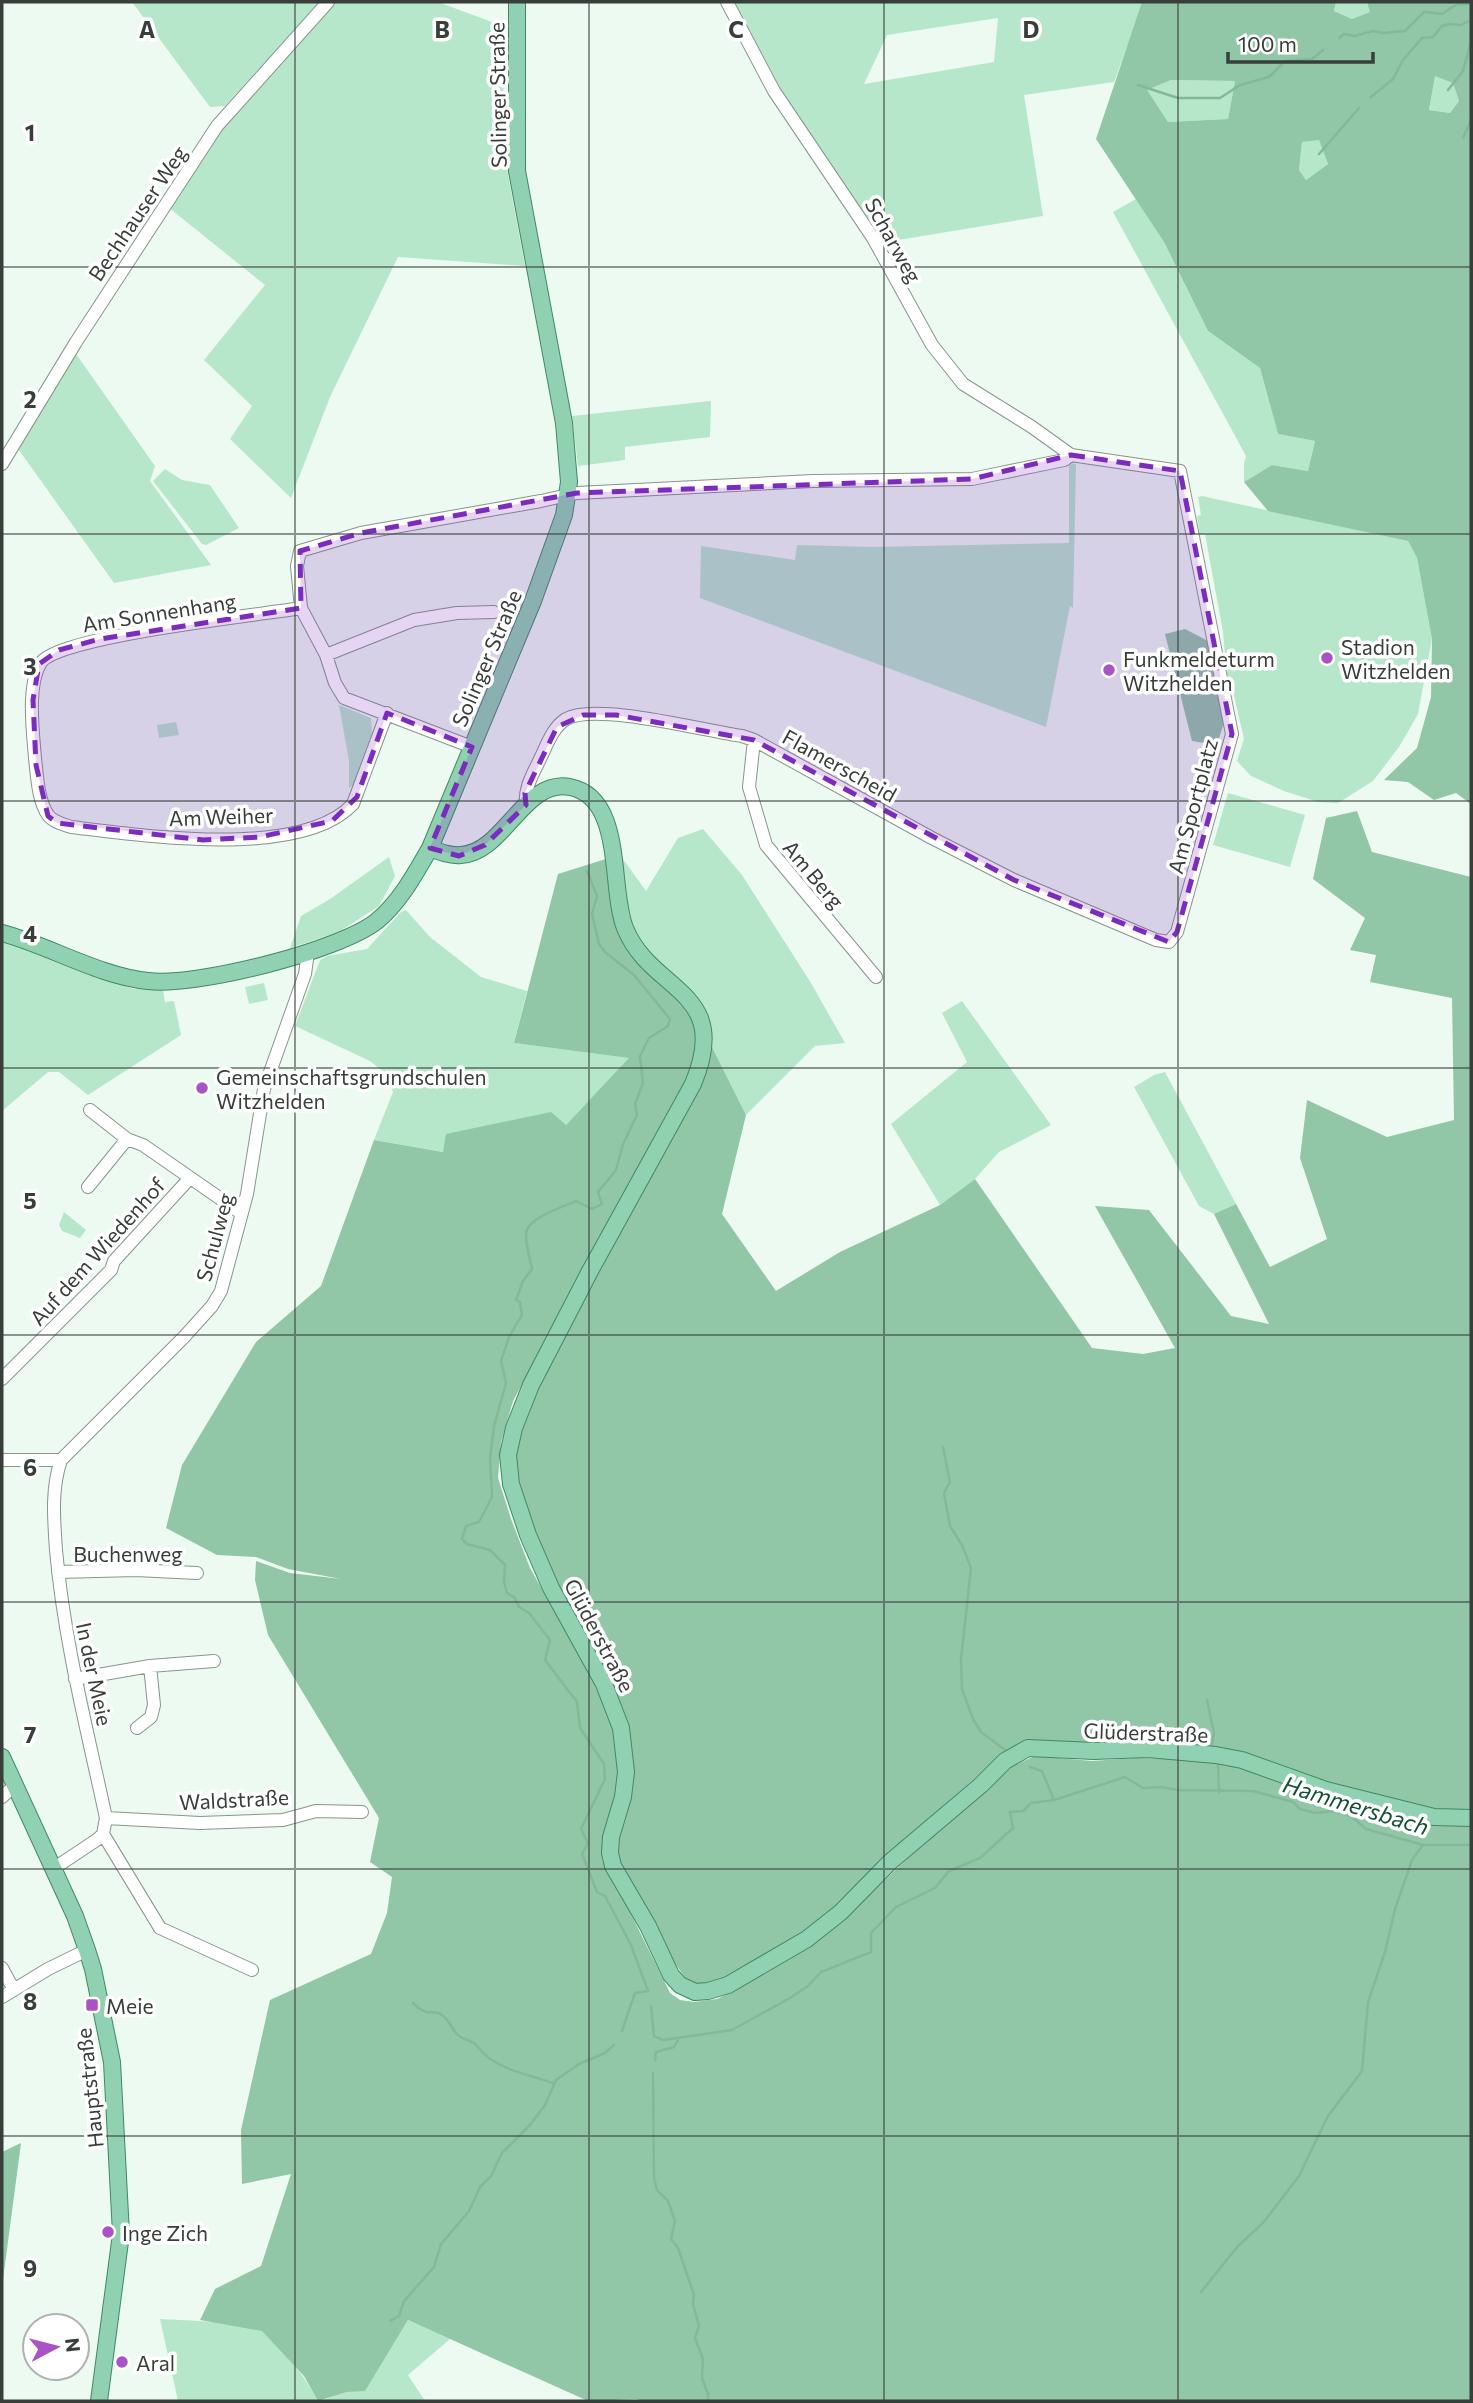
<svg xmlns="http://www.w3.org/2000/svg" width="1473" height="2403" font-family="Commissioner,sans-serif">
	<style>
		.green { fill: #b6e7ca; fill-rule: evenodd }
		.forest { fill: #91c6a7; fill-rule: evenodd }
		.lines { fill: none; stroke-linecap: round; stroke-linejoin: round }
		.stream { stroke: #83b899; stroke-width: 2.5 }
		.minor-casing { stroke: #88948c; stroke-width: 14 }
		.major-casing { stroke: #408964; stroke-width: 18 }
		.minor { stroke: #fff; stroke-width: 12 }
		.major { stroke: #8fd1b0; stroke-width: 16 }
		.marked { fill: #7b2cbf; fill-opacity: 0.2; stroke: #7b2cbf; stroke-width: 5; stroke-dasharray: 14 9; stroke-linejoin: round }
		.grid { fill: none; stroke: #383e3a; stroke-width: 2; stroke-opacity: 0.55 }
		.poi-dot { fill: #a854c4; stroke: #fff; stroke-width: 2.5 }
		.labels { text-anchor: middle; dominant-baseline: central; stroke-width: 7; stroke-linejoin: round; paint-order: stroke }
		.street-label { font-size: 21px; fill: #383e3a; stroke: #fff }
		.poi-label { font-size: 21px; fill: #383e3a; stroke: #fff; text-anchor: start }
		.water-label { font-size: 23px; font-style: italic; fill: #125234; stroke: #fff }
		.grid-label { font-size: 23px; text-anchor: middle; font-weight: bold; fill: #383e3a; stroke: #fff; stroke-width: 7; stroke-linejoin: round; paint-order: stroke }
	</style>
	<rect width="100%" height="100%" fill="#edfaf2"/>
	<path class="green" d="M 132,2 L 320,2 L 225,106 L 210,107 Z
		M 335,2 L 438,2 L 500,25 L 508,175 L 525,266 L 398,257 L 330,397 L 291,498 L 230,439 L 252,406 L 204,360 L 265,285 L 168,207 L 225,122 Z
		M 735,2 L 1142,2 L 1143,5 L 1114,82 L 1024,95 L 1043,216 L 880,243 L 781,89 ZM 998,18 L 994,62 L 864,84 L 887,35 Z
		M 1336,2 L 1367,2 L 1371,12 L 1352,19 L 1334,11 Z
		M 1435,75 L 1453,83 L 1459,101 L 1450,113 L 1429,110 Z
		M 1171,80 L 1235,81 L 1228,119 L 1168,122 L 1146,90 Z
		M 1319,139 L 1328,164 L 1306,180 L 1299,170 L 1302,142 Z
		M 1136,199 L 1164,242 L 1208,331 L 1260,368 L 1278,434 L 1315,441 L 1308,471 L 1272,465 L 1244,482 L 1244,463 L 1246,456 L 1113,212 Z
		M 76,354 L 155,466 L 150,481 L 211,565 L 114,583 L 16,446 Z
		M 711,401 L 710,437 L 625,447 L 625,460 L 578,466 L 572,416 Z
		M 1069,463 L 1076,464 L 1073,608 L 1070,606 L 1046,727 L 700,598 L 701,546 L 795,560 L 797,545 L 873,547 L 1069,543 Z
		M 165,469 L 182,480 L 210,485 L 239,528 L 206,545 L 202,544 L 153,481 Z
		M 1202,496 L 1408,541 L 1417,558 L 1432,639 L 1418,714 L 1399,747 L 1373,781 L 1338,803 L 1318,802 L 1284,791 L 1251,776 L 1237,761 L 1244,739 L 1230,678 L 1227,678 L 1223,632 L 1205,534 L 1200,535 L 1197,516 L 1201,515 L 1198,497 Z
		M 339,705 L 371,718 L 372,733 L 353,785 L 349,788 L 349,761 Z
		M 176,722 L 179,735 L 159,738 L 157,725 Z
		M 1228,793 L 1305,815 L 1290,867 L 1213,845 Z
		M 703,829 L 742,875 L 811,983 L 845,1043 L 815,1046 L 746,1115 L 709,1041 L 666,970 L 633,933 L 620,855 L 646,891 L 678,838 Z
		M 389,857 L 395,876 L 379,906 L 339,932 L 290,948 L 301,916 L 330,899 Z
		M 406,910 L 430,937 L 481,977 L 527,991 L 514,1043 L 630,1058 L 566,1125 L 444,1152 L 374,1140 L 393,1092 L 385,1073 L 370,1061 L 295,1026 L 320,960 L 327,956 L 367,949 L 401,912 Z
		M 2,942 L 32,951 L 133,989 L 163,990 L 165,1002 L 174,1001 L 181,1035 L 88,1095 L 59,1072 L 48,1072 L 2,1111 Z
		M 264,983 L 268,1000 L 249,1004 L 245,987 Z
		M 962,1001 L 1051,1125 L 999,1152 L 975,1179 L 940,1205 L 891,1124 L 967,1062 L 942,1013 Z
		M 1165,1072 L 1236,1204 L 1214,1214 L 1199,1206 L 1134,1087 L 1154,1075 Z
		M 64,1212 L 86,1230 L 80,1238 L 62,1231 L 59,1225 Z
		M 160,2319 C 179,2320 250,2322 263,2332 C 284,2347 306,2379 318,2401 L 178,2401 Z
		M 408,2320 L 450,2339 L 408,2375 L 425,2401 L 320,2401 L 347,2392 L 365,2390 Z"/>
	<path class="forest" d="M 1142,2 L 1336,2 L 1334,11 L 1352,19 L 1370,12 L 1367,2 L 1471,2 L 1471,804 L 1456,793 L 1434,800 L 1408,782 L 1384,780 L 1417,748 L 1431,697 L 1432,639 L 1417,558 L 1408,541 L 1268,511 L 1244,482 L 1272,465 L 1308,471 L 1315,441 L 1278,434 L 1260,368 L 1208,331 L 1164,242 L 1096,139 ZM 1435,76 L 1453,83 L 1459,101 L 1450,113 L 1429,110 ZM 1171,80 L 1235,81 L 1228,119 L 1168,122 L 1147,90 ZM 1319,140 L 1328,164 L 1306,180 L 1299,170 L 1302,142 Z
		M 1185,629 L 1210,642 L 1225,719 L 1217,745 L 1192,741 L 1165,634 Z
		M 1357,811 L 1372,852 L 1471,877 L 1471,1810 L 1442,1812 L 1323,1783 L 1267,1762 L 1060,1741 C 1031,1740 1025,1738 1001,1756 L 900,1843 L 837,1908 L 814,1927 L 727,1979 L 698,1985 L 687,1980 L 670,1957 L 618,1861 L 617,1836 L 629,1804 L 631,1749 L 549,1569 L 522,1498 L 515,1463 L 517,1437 L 530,1400 L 709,1041 L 746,1115 L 722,1214 L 776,1291 L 840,1252 L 940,1205 L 975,1179 L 1092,1348 L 1143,1354 L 1175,1348 L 1095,1206 L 1149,1210 L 1231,1316 L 1269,1324 L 1214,1214 L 1236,1204 L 1270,1267 L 1327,1239 L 1300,1158 L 1307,1100 L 1387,1137 L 1454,1120 L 1452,998 L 1370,982 L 1376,955 L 1350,950 L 1365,918 L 1313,879 L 1326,818 Z
		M 609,858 L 615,914 L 695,1022 L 696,1053 L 688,1080 L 513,1401 L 501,1442 L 498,1478 L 511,1519 L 530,1568 L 588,1670 L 606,1709 L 616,1740 L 618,1778 L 615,1797 L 603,1836 L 602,1859 L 607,1872 L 627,1906 L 670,1993 L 680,2000 L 694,2002 L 717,1999 L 745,1985 L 813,1942 L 842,1921 L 931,1836 L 994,1784 L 1008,1768 L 1035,1756 L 1092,1761 L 1136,1758 L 1198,1759 L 1232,1765 L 1419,1821 L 1447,1826 L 1471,1825 L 1471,2401 L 640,2401 L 637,2399 L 588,2401 L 408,2320 L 365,2391 L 347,2392 L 318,2401 L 304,2376 L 262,2331 L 200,2320 L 215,2289 L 261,2266 L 291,2174 L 242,2184 L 241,2130 L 270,2000 L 371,1954 L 387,1913 L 392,1877 L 370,1862 L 379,1818 L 268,1635 L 255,1580 L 256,1561 L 290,1573 L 341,1579 L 288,1569 L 256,1557 L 217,1555 L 166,1528 L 182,1465 L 256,1342 L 321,1286 L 374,1140 L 443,1152 L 446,1134 L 551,1112 L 566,1125 L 629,1058 L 514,1043 L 558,874 Z
		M 21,2143 L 2,2287 L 2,2152 Z"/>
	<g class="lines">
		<path class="stream" d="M 1339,38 L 1344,34 L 1355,36 L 1373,31 L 1383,33 L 1405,31 L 1424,12 L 1442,14 L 1457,4 L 1471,4
			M 1138,85 L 1178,98 L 1220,98 L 1240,85 L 1269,77 L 1285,61 L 1312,59 L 1323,50
			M 1448,90 L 1463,71 L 1471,41
			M 1371,97 L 1393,79 L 1403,60 L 1422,38 L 1433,37 L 1442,26 L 1449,24 L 1461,25 L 1471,20
			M 1463,138 L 1471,120
			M 1319,154 L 1359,108
			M 587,871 L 597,896 L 592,914 L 599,944 L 605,952 L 634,975 L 670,1019 L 668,1026 L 649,1038 L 640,1056 L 643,1083 L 635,1104 L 637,1115 L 623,1144 L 616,1170 L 598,1192 L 602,1204 L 592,1209 L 576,1201 C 563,1207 525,1218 526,1235 C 526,1246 530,1258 532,1269 L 523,1281 L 516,1300 L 520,1302 L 522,1315 L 509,1337 L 501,1361 L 506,1383 L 494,1426 L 490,1459 L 492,1497 L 479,1522 L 466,1526 L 462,1539 L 467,1544 L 490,1550 L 505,1565 L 504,1582 L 507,1593 L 515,1598 L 519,1607 L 529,1613 L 550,1640 L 545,1660 L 577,1702 L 580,1728 L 604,1764 L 605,1779 L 581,1829 L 588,1843 L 582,1854 L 597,1892 L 605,1896 L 631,1945 L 648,1991 L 635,1993 L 622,2031
			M 943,1447 L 950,1482 L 944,1493 L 950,1526 L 962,1545 L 971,1568 L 961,1659 L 962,1689 L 973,1719 L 981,1732 L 1005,1750
			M 1207,1700 L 1214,1733 L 1212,1744
			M 1218,1765 L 1219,1792
			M 1030,1767 L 1042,1771 L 1054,1800
			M 413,2003 C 417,2007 422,2011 427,2012 C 433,2013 436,2011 442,2015 C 450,2021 452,2030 459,2036 C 463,2039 469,2040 474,2043 C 479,2047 483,2054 489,2058 C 507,2071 532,2076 553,2083
			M 651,2006 L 654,2036 L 663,2040 L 732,2030 L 790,1998 L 808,1986 L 821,1972 L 871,1952 L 871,1933 L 896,1907 L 935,1888 L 949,1871 L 980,1858 L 1013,1828 L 1010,1812 L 1023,1811 L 1031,1803 L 1054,1800 L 1125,1777 L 1143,1788 L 1161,1787 L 1178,1790 L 1253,1791 L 1293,1802 L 1300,1809 L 1315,1813 L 1335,1811 L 1351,1816 L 1366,1829 L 1423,1845 L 1471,1845
			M 655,2060 L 656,2052 L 674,2047 L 678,2040
			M 653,2073 L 654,2178 L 657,2190 L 668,2201 L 675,2221 L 671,2239 L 678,2248 L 694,2295 L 693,2304 L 699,2326 L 695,2338 L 703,2359 L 702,2378 L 708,2394 L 708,2401
			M 1201,2292 L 1238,2246 L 1263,2223 L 1299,2176 L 1328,2116 L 1362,2071 L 1368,2002 L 1385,1952 L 1395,1909 L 1412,1860 L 1422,1846
			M 390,2321 L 399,2316 L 404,2301 L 434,2267 L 441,2244 L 469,2211 L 480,2187 L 491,2176 L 502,2153 L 530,2125 L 545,2105 L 556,2080 L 579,2064 L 605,2053 L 614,2045"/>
		<g class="minor-casing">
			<path id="minor" d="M 2,464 L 76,342 L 217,126 L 328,2
				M 301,608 C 261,615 54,636 40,664 C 27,687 33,733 35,758 C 37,775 38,801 48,815 C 53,822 63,824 71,827 C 140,835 301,860 353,804 L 387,713
				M 326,655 L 414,620 L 457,613 L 494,612
				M 754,740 L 749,787 L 766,845 L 876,977
				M 472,747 L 344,698 L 335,683 L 326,655 L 301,608 L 297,566 L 300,551 L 361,533 L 541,501 L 577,493 L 813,481 L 972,479 L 1064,460 L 1071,455
				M 526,805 C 524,788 533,774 540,759 C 547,745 552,728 566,719 C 596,702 705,731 742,736 L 754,740 L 930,837 L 1014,880 L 1156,940 L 1169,942 L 1177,932 L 1232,734 L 1180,471 L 1071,455 L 1032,427 L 963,384 L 932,345 L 873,238 L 774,91 L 727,2
				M 90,1110 L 127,1139 L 143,1145 L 241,1213
				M 88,1187 L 127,1139
				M 2,1379 L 111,1270 L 114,1261 L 190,1178
				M 2,1460 L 61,1460 L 184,1337 L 212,1306 L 221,1291 L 247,1194 L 264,1089 L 305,974 L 308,952
				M 58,1572 L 136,1570 L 197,1573
				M 150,1666 L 214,1661
				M 75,1679 L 150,1666 L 154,1705 L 151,1717 L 137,1728
				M 2,1797 L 14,1786
				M 106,1818 L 200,1823 L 283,1820 L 316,1811 L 362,1812
				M 103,1834 L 160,1928 L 252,1970
				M 53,1869 L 98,1839 L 103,1834 L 106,1818 C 87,1729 64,1641 56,1550 C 54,1520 51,1489 61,1460
				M 2,1968 L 14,1990
				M 2,1997 L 48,1969 L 87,1950"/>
		</g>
		<g class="major-casing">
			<path id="major" d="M 430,848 C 440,852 450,856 461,855 C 504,853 524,778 570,787 C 625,798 609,888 625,928 C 651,993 733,989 693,1084 L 590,1271 L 531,1385 L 514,1428 L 508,1455 L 511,1484 L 528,1535 L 551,1588 L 604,1684 L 621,1728 L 626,1772 L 623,1797 L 611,1837 L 610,1853 L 613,1866 L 648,1926 L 671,1975 L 680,1985 L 695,1992 L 708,1991 L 728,1985 L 807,1939 L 841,1912 L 890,1862 L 981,1785 L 1005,1761 L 1028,1748 L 1094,1751 L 1148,1749 L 1216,1755 L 1242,1760 L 1326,1790 L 1434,1817 L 1471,1818
				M 2,933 C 50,946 99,976 148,981 C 196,987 339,951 377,921 C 400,902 415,874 430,848 L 533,601 L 564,515 L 569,482 L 564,423 L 517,171 L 517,2
				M 2,1757 L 75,1916 L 87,1950 L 93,1969 L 112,2062 L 121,2234 L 99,2401"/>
		</g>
		<use href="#minor" class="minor"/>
		<use href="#major" class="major"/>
	</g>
	<path class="marked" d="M 1071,455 L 1180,471 L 1232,734 L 1177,932 L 1169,942 L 1014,880 L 754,740 L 616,715 L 583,715 L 557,727 L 525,793 L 526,805 L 485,845 L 459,856 L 430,848 L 472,747 L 387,713 L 357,797 L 332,821 L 260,837 L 203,840 L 57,823 L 48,816 L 36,765 L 33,700 L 39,664 L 59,650 L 100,639 L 301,608 L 300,551 L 361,533 L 577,493 L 972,479 Z"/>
	<path class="grid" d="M 295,2 L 295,2401M 589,2 L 589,2401M 884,2 L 884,2401M 1178,2 L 1178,2401M 2,267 L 1471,267M 2,534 L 1471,534M 2,801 L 1471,801M 2,1068 L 1471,1068M 2,1335 L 1471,1335M 2,1602 L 1471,1602M 2,1869 L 1471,1869M 2,2136 L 1471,2136"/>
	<g class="poi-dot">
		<circle cx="1327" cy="658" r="7"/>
		<circle cx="1109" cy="670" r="7"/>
		<circle cx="202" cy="1088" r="7"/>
		<rect x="85" y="1998" width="14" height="14" rx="3.5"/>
		<circle cx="108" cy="2232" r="7"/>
		<circle cx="122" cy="2362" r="7"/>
	</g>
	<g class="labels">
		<g class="street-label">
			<text transform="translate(497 95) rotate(-91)">Solinger Straße</text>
			<text transform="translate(137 213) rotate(-56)">Bechhauser Weg</text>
			<text transform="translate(894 240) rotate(61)">Scharweg</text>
			<text transform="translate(159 612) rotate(-9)">Am Sonnenhang</text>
			<text transform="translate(486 658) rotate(-67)">Solinger Straße</text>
			<text transform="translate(840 765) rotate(29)">Flamerscheid</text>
			<text transform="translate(1192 806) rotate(-75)">Am Sportplatz</text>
			<text transform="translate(221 816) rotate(-2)">Am Weiher</text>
			<text transform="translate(814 874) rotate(50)">Am Berg</text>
			<text transform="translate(214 1237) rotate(-75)">Schulweg</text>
			<text transform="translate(97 1251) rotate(-48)">Auf dem Wiedenhof</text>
			<text x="128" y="1553">Buchenweg</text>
			<text transform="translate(600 1635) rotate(62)">Glüderstraße</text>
			<text transform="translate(95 1674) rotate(78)">In der Meie</text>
			<text transform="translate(1146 1732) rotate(2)">Glüderstraße</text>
			<text transform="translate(234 1799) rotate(-3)">Waldstraße</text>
			<text transform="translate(89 2088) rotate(-96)">Hauptstraße</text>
		</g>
		<g class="poi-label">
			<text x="1341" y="646">Stadion<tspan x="1341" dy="24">Witzhelden</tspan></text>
			<text x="1123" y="658">Funkmeldeturm<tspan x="1123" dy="24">Witzhelden</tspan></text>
			<text x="216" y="1076">Gemeinschaftsgrundschulen<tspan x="216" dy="24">Witzhelden</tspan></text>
			<text x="106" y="2005">Meie</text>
			<text x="122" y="2232">Inge Zich</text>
			<text x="136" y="2362">Aral</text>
		</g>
		<g class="water-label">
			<text transform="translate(1356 1805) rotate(17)">Hammersbach</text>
		</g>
	</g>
	<g class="grid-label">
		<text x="147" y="38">A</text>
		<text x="442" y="38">B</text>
		<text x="736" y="38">C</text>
		<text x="1031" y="38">D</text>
		<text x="30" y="141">1</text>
		<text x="30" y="408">2</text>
		<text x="30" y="675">3</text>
		<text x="30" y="942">4</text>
		<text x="30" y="1209">5</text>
		<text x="30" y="1476">6</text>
		<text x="30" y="1743">7</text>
		<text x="30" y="2010">8</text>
		<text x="30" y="2277">9</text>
	</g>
	<rect width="1473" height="2403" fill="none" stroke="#383e3a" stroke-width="7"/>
	<g transform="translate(56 2347) rotate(83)"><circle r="33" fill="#ffffff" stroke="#afb2b0" stroke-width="2"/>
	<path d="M0-5L12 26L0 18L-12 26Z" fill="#a854c4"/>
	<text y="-10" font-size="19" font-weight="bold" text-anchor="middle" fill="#383e3a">N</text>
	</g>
	<path d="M1228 52v10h145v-10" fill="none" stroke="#383e3a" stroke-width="3.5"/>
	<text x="1238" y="52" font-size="21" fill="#383e3a" stroke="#ffffff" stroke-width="5" paint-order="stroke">100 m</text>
</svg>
